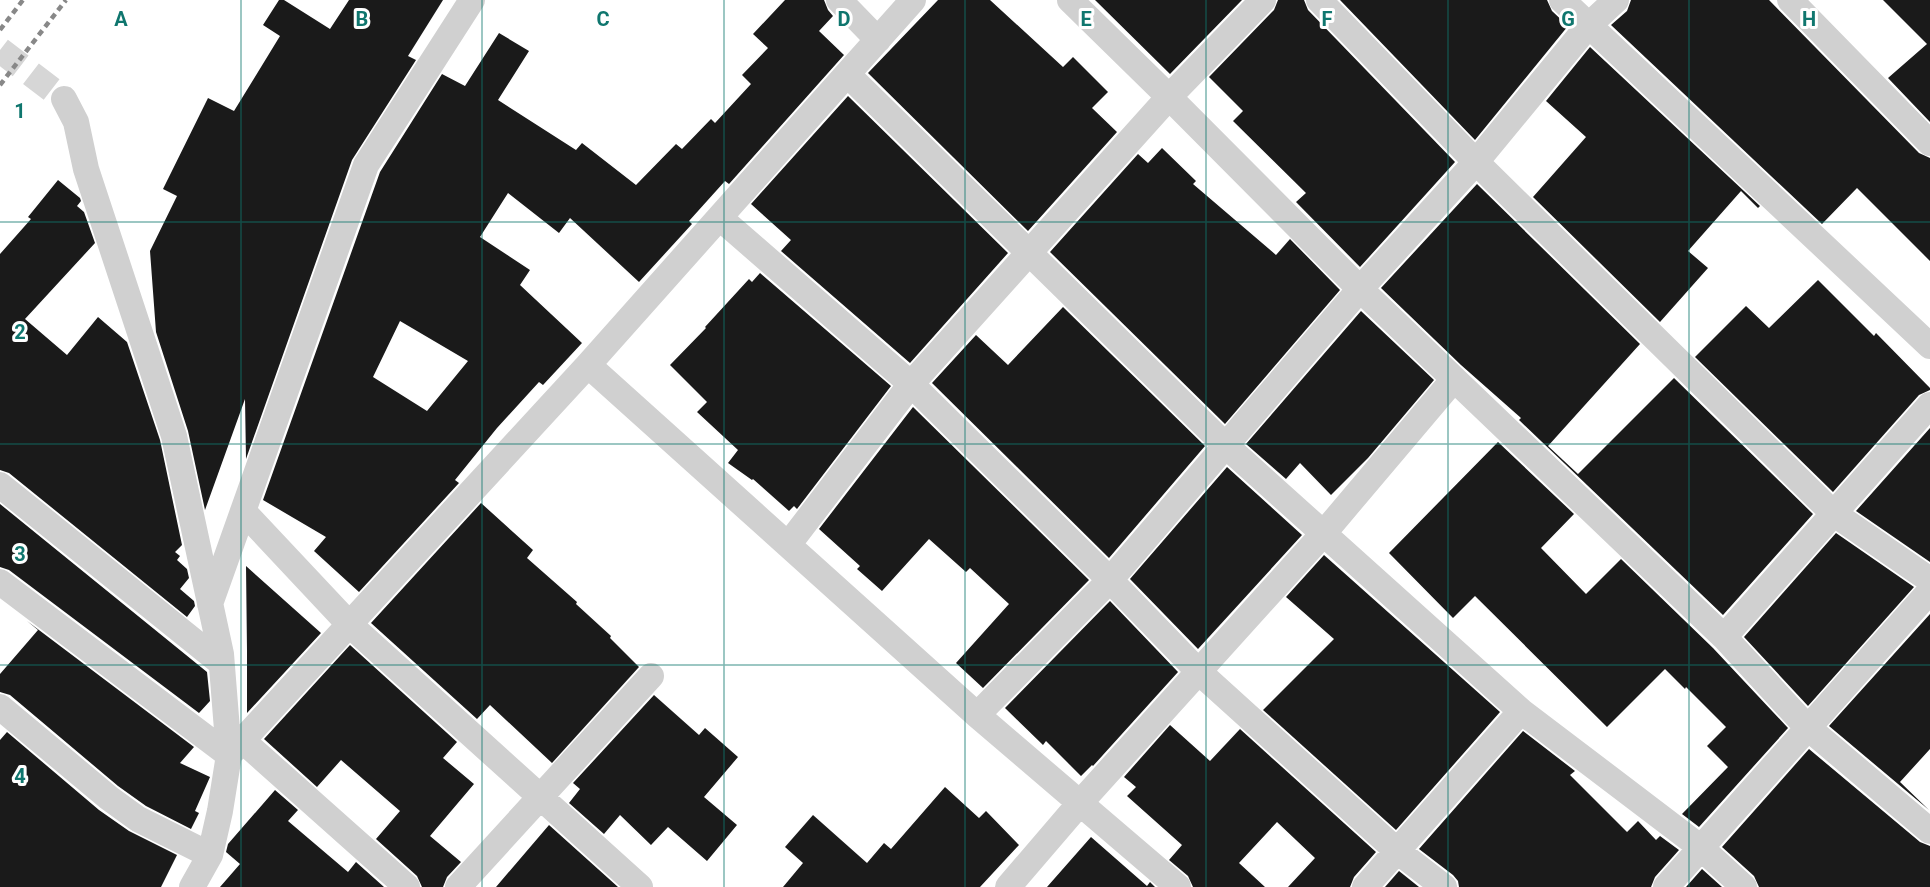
<svg xmlns="http://www.w3.org/2000/svg" width="1930" height="887" font-family="Roboto,sans-serif">
	<style>
		.building { fill: #1a1a1a; fill-rule: evenodd }
		.lines { fill: none; stroke-linecap: round; stroke-linejoin: round }
		.minor-tunnel { stroke: #d6d6d6; stroke-width: 26; stroke-dasharray: 26 13; stroke-linecap: butt }
		.minor { stroke: #d0d0d0; stroke-width: 26 }
		.rail { stroke: #888; stroke-width: 4.5; stroke-dasharray: 6 4.5; stroke-linecap: butt }
		.grid { fill: none; stroke: #0f766e; stroke-width: 1.5; stroke-opacity: 0.55 }
		.grid-label { font-size: 20px; text-anchor: middle; font-weight: bold; fill: #0f766e; stroke: #fff; stroke-width: 6; stroke-linejoin: round; paint-order: stroke }
	</style>
	<rect width="100%" height="100%" fill="#fff"/>
	<path class="building" d="M 279,0 L 284,0 L 330,29 L 349,0 L 443,0 L 408,56 L 416,60 L 352,160 L 246,459 L 245,399 L 205,510 L 188,431 L 156,332 L 150,251 L 177,196 L 163,189 L 208,98 L 234,111 L 280,36 L 263,25 Z
		M 785,0 L 824,0 L 828,10 L 833,16 L 819,31 L 844,55 L 729,184 L 725,181 L 689,221 L 692,224 L 639,282 L 570,218 L 559,233 L 508,193 L 480,237 L 530,270 L 520,285 L 582,343 L 543,385 L 539,382 L 497,428 L 455,480 L 459,483 L 359,592 L 314,551 L 326,537 L 263,500 L 380,172 L 442,74 L 465,86 L 499,33 L 529,51 L 498,100 L 576,150 L 582,143 L 636,185 L 676,144 L 682,149 L 711,119 L 715,123 L 751,84 L 742,75 L 768,48 L 753,34 ZM 400,321 L 468,361 L 427,411 L 373,377 Z
		M 938,0 L 990,0 L 1063,67 L 1073,57 L 1108,92 L 1092,108 L 1117,132 L 1028,231 L 868,73 Z
		M 1095,0 L 1242,0 L 1170,74 Z
		M 1278,0 L 1304,0 L 1308,10 L 1455,162 L 1360,267 L 1296,202 L 1306,193 L 1233,121 L 1243,111 L 1209,77 L 1274,10 Z
		M 1340,0 L 1547,0 L 1552,11 L 1568,26 L 1475,140 Z
		M 1631,0 L 1769,0 L 1919,153 L 1930,158 L 1930,261 L 1857,188 L 1822,224 L 1611,25 L 1627,11 Z
		M 1883,0 L 1930,0 L 1930,122 L 1888,78 L 1927,44 Z
		M 1590,47 L 1760,206 L 1758,208 L 1741,191 L 1688,251 L 1708,268 L 1660,322 L 1533,197 L 1586,137 L 1546,101 Z
		M 848,96 L 1008,253 L 910,363 L 781,251 L 791,240 L 751,204 Z
		M 1162,148 L 1196,181 L 1193,184 L 1276,255 L 1290,239 L 1340,290 L 1225,424 L 1050,252 L 1138,154 L 1148,163 Z
		M 58,180 L 80,198 L 81,201 L 77,206 L 84,212 L 95,243 L 25,319 L 67,355 L 98,317 L 127,342 L 160,440 L 182,545 L 175,552 L 180,556 L 177,560 L 187,569 L 189,578 L 180,589 L 194,601 L 195,606 L 187,617 L 9,473 L 0,470 L 0,254 L 31,219 L 28,217 Z
		M 1477,184 L 1640,344 L 1548,446 L 1578,474 L 1674,378 L 1813,514 L 1723,615 L 1519,420 L 1521,418 L 1461,365 L 1381,288 Z
		M 760,273 L 891,386 L 797,509 L 794,506 L 789,511 L 753,479 L 752,480 L 728,463 L 738,450 L 697,412 L 707,402 L 670,365 L 706,328 L 705,327 L 749,279 L 752,282 Z
		M 1818,280 L 1874,336 L 1876,333 L 1930,388 L 1930,390 L 1919,395 L 1833,492 L 1695,357 L 1746,306 L 1769,328 Z
		M 1063,307 L 1205,446 L 1109,558 L 932,383 L 976,335 L 1008,365 Z
		M 1361,311 L 1434,380 L 1368,458 L 1331,495 L 1300,463 L 1286,479 L 1246,444 Z
		M 913,407 L 1089,580 L 983,688 L 956,663 L 1009,604 L 970,568 L 966,572 L 929,539 L 882,591 L 857,569 L 860,566 L 819,529 Z
		M 1930,428 L 1930,562 L 1856,511 Z
		M 1498,442 L 1574,514 L 1541,548 L 1586,594 L 1621,559 L 1713,648 L 1788,728 L 1699,827 L 1682,814 L 1728,767 L 1707,746 L 1726,727 L 1686,687 L 1685,689 L 1665,669 L 1607,727 L 1475,596 L 1453,618 L 1389,553 Z
		M 1227,467 L 1302,535 L 1198,649 L 1130,579 Z
		M 481,503 L 533,550 L 527,558 L 577,602 L 576,604 L 611,636 L 610,638 L 639,667 L 552,763 L 490,705 L 477,719 L 371,623 Z
		M 0,504 L 207,672 L 210,701 L 199,713 L 9,570 L 0,567 Z
		M 1836,533 L 1914,587 L 1808,706 L 1744,637 Z
		M 1324,555 L 1500,712 L 1396,830 L 1263,710 L 1334,639 L 1286,597 Z
		M 246,566 L 321,633 L 247,713 L 247,651 Z
		M 1110,601 L 1178,672 L 1093,766 L 1092,765 L 1081,776 L 1046,741 L 1043,745 L 1005,708 Z
		M 1930,614 L 1930,749 L 1900,782 L 1929,810 L 1829,726 Z
		M 27,621 L 194,747 L 180,763 L 210,777 L 195,811 L 199,813 L 191,829 L 146,806 L 118,786 L 10,695 L 0,692 L 0,674 L 38,630 Z
		M 350,645 L 457,742 L 443,758 L 474,784 L 430,836 L 461,862 L 447,877 L 443,887 L 422,887 L 417,876 L 376,839 L 400,811 L 341,760 L 317,787 L 264,739 Z
		M 654,695 L 699,735 L 705,728 L 738,757 L 704,797 L 737,825 L 707,861 L 668,827 L 651,845 L 620,815 L 604,834 L 569,803 L 580,789 L 573,783 Z
		M 1170,725 L 1210,761 L 1240,729 L 1376,852 L 1354,877 L 1350,887 L 1288,887 L 1315,858 L 1277,822 L 1239,863 L 1265,887 L 1193,887 L 1188,876 L 1169,860 L 1182,845 L 1127,796 L 1136,787 L 1124,777 Z
		M 1523,731 L 1575,771 L 1570,775 L 1627,832 L 1638,821 L 1656,840 L 1660,836 L 1679,850 L 1655,877 L 1651,887 L 1459,887 L 1458,881 L 1453,875 L 1419,849 Z
		M 7,732 L 99,810 L 129,831 L 177,855 L 161,887 L 0,887 L 0,740 Z
		M 1809,749 L 1920,842 L 1930,846 L 1930,887 L 1759,887 L 1754,876 L 1722,847 Z
		M 945,787 L 979,818 L 986,811 L 1019,845 L 980,887 L 783,887 L 803,863 L 785,847 L 813,815 L 867,863 L 884,843 L 891,849 Z
		M 275,790 L 298,810 L 288,821 L 348,872 L 356,862 L 384,887 L 220,887 L 240,864 L 226,852 L 228,844 Z
		M 549,825 L 618,887 L 496,887 Z
		M 1091,837 L 1147,886 L 1150,882 L 1155,887 L 1047,887 Z
		M 1702,869 L 1722,887 L 1686,887 Z
		M 1399,871 L 1419,887 L 1385,887 Z"/>
	<g class="lines">
		<path class="minor-tunnel" d="M 0,50 L 64,99"/>
		<path class="minor" d="M 839,0 L 878,40
			M 1070,0 L 1169,97 L 1360,289 L 1724,637 L 1807,727 L 1930,831
			M 1319,0 L 1476,162 L 1833,513 L 1930,580
			M 1562,0 L 1930,346
			M 1790,0 L 1930,143
			M 847,74 L 1225,445 L 1521,711 L 1365,887
			M 64,99 L 76,122 L 86,169 L 174,436 L 221,654 L 229,755 L 220,811 L 210,855 L 192,887
			M 720,218 L 911,384 L 1110,580 L 1199,672 L 1396,850 L 1444,887
			M 588,365 L 977,715 L 1178,887
			M 0,485 L 221,663
			M 243,511 L 350,625 L 640,887
			M 788,545 L 911,384 L 1169,97 L 1263,0
			M 0,582 L 229,755 L 588,365 L 913,0
			M 210,604 L 366,165 L 472,0
			M 1724,637 L 1930,405
			M 0,707 L 109,798 L 138,819 L 210,855
			M 1521,711 L 1700,847 L 1744,887
			M 977,715 L 1110,580 L 1360,289 L 1476,162 L 1588,26 L 1616,0
			M 243,741 L 407,887
			M 458,887 L 651,676
			M 1008,887 L 1080,803 L 1323,534 L 1454,379
			M 1666,887 L 1930,591"/>
		<path class="rail" d="M 0,30 L 23,0
			M 0,85 L 66,0"/>
	</g>
	<path class="grid" d="M 241,0 L 241,887M 482,0 L 482,887M 724,0 L 724,887M 965,0 L 965,887M 1206,0 L 1206,887M 1448,0 L 1448,887M 1689,0 L 1689,887M 0,222 L 1930,222M 0,444 L 1930,444M 0,665 L 1930,665"/>
	<g class="grid-label">
		<text x="121" y="26">A</text>
		<text x="362" y="26">B</text>
		<text x="603" y="26">C</text>
		<text x="844" y="26">D</text>
		<text x="1086" y="26">E</text>
		<text x="1327" y="26">F</text>
		<text x="1568" y="26">G</text>
		<text x="1809" y="26">H</text>
		<text x="20" y="118">1</text>
		<text x="20" y="339">2</text>
		<text x="20" y="561">3</text>
		<text x="20" y="783">4</text>
	</g>
</svg>
